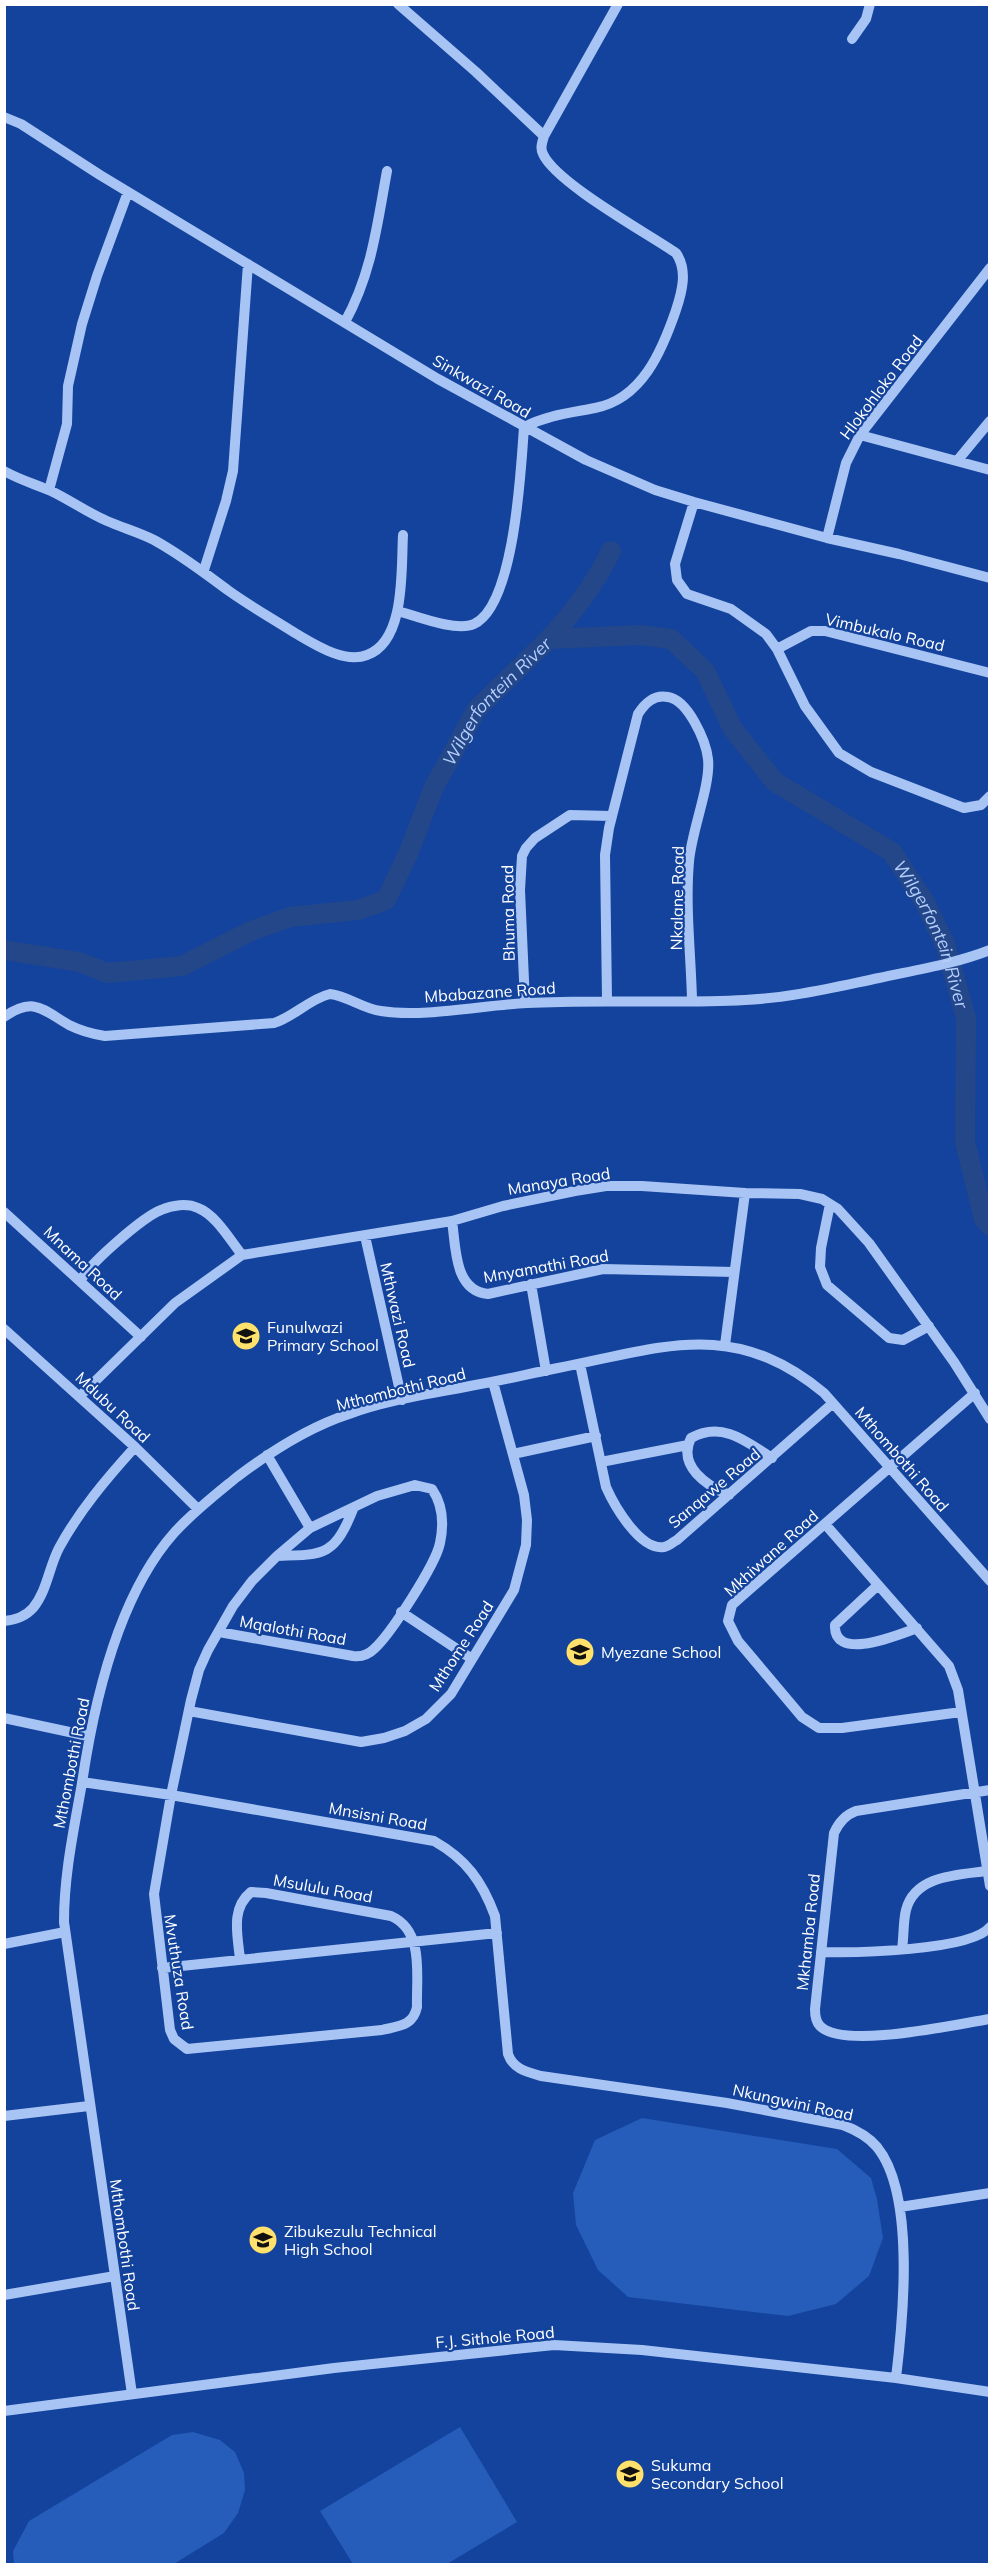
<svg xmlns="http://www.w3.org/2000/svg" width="994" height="2569" font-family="Mulish,sans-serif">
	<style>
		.green { fill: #265cba }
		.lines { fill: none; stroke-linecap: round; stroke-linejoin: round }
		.river { stroke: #24478a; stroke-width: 20 }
		.minor { stroke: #a8c4f4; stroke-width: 10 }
		.labels { text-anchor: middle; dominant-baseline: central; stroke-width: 4.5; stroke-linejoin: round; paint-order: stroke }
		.street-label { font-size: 16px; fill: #fff; stroke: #13439c }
		.poi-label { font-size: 16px; fill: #fff; stroke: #13439c; text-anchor: start }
		.water-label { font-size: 18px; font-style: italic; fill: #b5cefa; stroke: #13439c }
	</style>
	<rect width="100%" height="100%" fill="#13439c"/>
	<path class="green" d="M 642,2118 L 837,2149 L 871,2178 L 877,2199 L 883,2238 L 869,2276 L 836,2304 L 788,2316 L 628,2297 L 598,2270 L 576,2225 L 573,2193 L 595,2140 Z
		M 460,2427 L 517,2522 L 447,2564 L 353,2564 L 320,2511 Z
		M 193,2432 L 220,2440 L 235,2452 L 244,2473 L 245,2490 L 238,2513 L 224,2533 L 174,2564 L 14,2564 L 13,2551 L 29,2521 L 172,2435 Z"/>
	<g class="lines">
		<g class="river">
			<path d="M 549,639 C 574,612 595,584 611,551"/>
			<path id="s1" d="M 4,950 L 79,962 L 107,973 L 182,966 L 251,931 L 290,917 L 358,910 L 386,900 L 408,854 L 433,789 L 477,709 L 549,639 L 641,635 L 671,639 L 705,671 L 733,729 L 775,782 L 892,852 L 924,901 L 945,944 L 966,1018 L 965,1142 L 984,1219 L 990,1226"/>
		</g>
		<path class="minor" d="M 398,4 L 476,72 L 544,136
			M 852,39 L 866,19 L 870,4
			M 4,117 L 21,124 L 100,175 L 438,379 L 586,460 L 655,490 L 694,502 L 827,538 L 899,554 L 990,578
			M 345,322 C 372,273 377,225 387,171
			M 860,435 L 990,470
			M 957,461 L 990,421
			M 4,471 C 20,480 35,484 51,491 C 70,500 88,513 107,521 C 123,528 138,532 154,540 C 183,556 203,572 229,591 C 250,606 273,619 295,633 C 314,644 344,664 367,655 C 406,641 401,569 403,535
			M 49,490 L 67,424 L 68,386 L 82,324 L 97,276 L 128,192
			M 694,502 L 675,564 L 677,580 L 687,594 L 731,609 L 766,634 L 777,649 L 805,706 L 839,753 L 871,772 L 964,808 L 981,805 L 990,796
			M 827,538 L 846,463 L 860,435 L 990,268
			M 204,570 L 226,501 L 233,471 L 248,264
			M 398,611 C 416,616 456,632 474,624 C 515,605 521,467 524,427 C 548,415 570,413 595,408 C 642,399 662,351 676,310 C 682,292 688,270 676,253 C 647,233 556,183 543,154 C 540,148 542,143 544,136 L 618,4
			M 777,649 L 811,631 L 825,631 L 990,673
			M 607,1000 L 605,855 L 609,828 L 638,714 C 645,703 654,694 668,697 C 688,700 706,741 708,759 C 711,785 691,832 689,862 C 685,906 691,956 692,1000
			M 525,1003 L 520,890 L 522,856 L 526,848 L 535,838 L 570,815 L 611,816
			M 4,1017 C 34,996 43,1010 69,1025 C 81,1031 92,1034 105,1036 L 274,1023 C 294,1017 309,999 330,994 C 348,996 363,1009 381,1011 C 423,1018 484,1005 527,1003 C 599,999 672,1004 745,1000 C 790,998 835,987 879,978 C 916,970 954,964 990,950
			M 830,1204 L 821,1248 L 820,1267 L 827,1285 L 889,1338 L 903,1340 L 929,1326
			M 4,1212 L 141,1337
			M 452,1221 C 456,1247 454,1291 488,1294 L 603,1269 L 734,1272
			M 365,1236 L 402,1400
			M 81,1280 C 90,1263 143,1217 161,1210 C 172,1205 187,1203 198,1208 C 216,1215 230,1240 242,1255
			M 531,1284 L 546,1371
			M 4,1329 L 135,1447 L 198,1509
			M 725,1345 L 745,1193
			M 580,1364 L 606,1487 C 614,1505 640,1551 664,1547 C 669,1546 673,1542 677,1540 L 833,1403
			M 80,1396 L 175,1303 L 242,1255 L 452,1221 L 503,1206 L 575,1191 L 606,1186 L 642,1186 L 745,1193 L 800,1194 L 822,1199 L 838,1209 L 869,1243 L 954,1362 L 990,1419
			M 513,1454 L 596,1436
			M 267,1455 L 310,1528
			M 601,1462 L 688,1445
			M 729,1495 C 707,1486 677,1466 691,1438 C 722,1421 746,1441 772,1458
			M 825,1524 L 949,1666 L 958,1690 L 990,1886
			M 277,1556 C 326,1555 335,1555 354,1507
			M 878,1585 L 835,1625 C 833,1663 900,1634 917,1628
			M 401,1612 L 472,1659
			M 4,1621 C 16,1620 25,1617 33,1608 C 47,1591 49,1567 59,1548 C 79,1511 107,1478 135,1447
			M 219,1632 L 353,1656 C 361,1657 368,1655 374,1649 C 390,1635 436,1564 440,1543 C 444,1524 443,1505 432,1489 L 415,1485 L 377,1496 L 310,1528 L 277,1556 L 252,1581 L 233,1606 L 208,1650 L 199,1670 L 191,1700 L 171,1795 L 154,1894 L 170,2030 L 174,2039 L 187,2049 L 382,2030 C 399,2026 413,2026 417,2007 C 416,1977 425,1931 391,1916 L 266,1893 L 251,1892 C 230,1909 238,1936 240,1960
			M 189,1711 L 361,1742 L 384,1738 L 405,1731 L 426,1719 L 451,1694 L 514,1590 L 526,1545 L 527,1520 L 524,1495 L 493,1382
			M 961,1712 L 842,1728 L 819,1728 L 802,1717 L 738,1641 L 728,1621 L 732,1605 L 742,1596 L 975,1393
			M 4,1718 L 88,1736
			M 82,1782 L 171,1795 L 434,1841 C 466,1859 482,1881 495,1916 L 508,2054 C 513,2069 527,2072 541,2076 L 727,2103 L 843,2125 C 856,2130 868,2136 877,2147 C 916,2195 903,2320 896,2378
			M 990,1790 L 856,1811 C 845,1815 839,1822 834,1833 L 815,2009 C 815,2016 816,2022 820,2026 C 844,2050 956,2024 990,2019
			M 4,1944 L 65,1932
			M 902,1949 C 904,1936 903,1922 906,1910 C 915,1875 958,1875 987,1871
			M 821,1952 C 853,1953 971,1951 990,1927
			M 162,1968 L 497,1933
			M 4,2116 L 89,2106
			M 900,2207 L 990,2193
			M 4,2295 L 115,2276
			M 132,2394 L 64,1922 C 64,1874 74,1829 82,1783 C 94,1702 118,1596 174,1533 C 193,1512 215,1495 237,1477 C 270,1452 309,1427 349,1414 C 387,1400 430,1394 470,1386 C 499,1381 528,1374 558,1368 C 662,1348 732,1317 824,1393 L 990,1581
			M 4,2411 L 334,2368 L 554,2345 L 642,2350 L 896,2378 L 990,2392"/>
	</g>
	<defs>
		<g id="school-disc" transform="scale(1.5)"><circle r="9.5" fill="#ffe16b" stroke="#13439c"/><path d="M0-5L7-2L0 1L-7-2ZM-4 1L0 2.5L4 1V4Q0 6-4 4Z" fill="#111"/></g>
	</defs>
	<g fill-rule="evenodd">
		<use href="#school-disc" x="246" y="1336"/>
		<use href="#school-disc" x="580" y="1652"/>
		<use href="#school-disc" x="263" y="2240"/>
		<use href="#school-disc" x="630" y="2474"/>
	</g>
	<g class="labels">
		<g class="street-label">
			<text transform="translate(482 386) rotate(30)">Sinkwazi Road</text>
			<text transform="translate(881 387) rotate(-53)">Hlokohloko Road</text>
			<text transform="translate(885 632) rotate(13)">Vimbukalo Road</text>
			<text transform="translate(677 898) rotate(-89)">Nkalane Road</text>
			<text transform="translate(508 913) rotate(-91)">Bhuma Road</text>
			<text transform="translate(490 992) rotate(-4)">Mbabazane Road</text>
			<text transform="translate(559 1181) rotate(-9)">Manaya Road</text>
			<text transform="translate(83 1263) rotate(43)">Mnama Road</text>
			<text transform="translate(546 1266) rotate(-10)">Mnyamathi Road</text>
			<text transform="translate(398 1315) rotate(77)">Mthwazi Road</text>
			<text transform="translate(401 1389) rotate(-14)">Mthombothi Road</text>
			<text transform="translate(113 1407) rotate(43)">Mdubu Road</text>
			<text transform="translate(902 1459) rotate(49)">Mthombothi Road</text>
			<text transform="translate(714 1488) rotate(-40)">Sanqawe Road</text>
			<text transform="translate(771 1553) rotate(-42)">Mkhiwane Road</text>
			<text transform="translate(293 1630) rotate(10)">Mqalothi Road</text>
			<text transform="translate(461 1646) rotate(-57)">Mthome Road</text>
			<text transform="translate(71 1763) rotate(-79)">Mthombothi Road</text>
			<text transform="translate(378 1816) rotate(10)">Mnsisni Road</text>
			<text transform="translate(323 1888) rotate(10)">Msululu Road</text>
			<text transform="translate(808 1932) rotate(-84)">Mkhamba Road</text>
			<text transform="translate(179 1972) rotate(81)">Mvuthuza Road</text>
			<text transform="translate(793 2102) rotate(12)">Nkungwini Road</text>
			<text transform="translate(125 2245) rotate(82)">Mthombothi Road</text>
			<text transform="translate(495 2337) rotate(-5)">F.J. Sithole Road</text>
		</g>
		<g class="poi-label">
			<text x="267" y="1327">Funulwazi<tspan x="267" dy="18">Primary School</tspan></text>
			<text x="601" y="1652">Myezane School</text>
			<text x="284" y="2231">Zibukezulu Technical<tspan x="284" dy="18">High School</tspan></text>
			<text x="651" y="2465">Sukuma<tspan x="651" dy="18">Secondary School</tspan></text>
		</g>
		<g class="water-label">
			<text stroke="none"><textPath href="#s1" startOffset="628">Wilgerfontein River</textPath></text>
			<text stroke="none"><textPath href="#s1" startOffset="1240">Wilgerfontein River</textPath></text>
		</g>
	</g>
	<rect width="994" height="2569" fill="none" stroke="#ffffff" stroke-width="12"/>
</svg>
